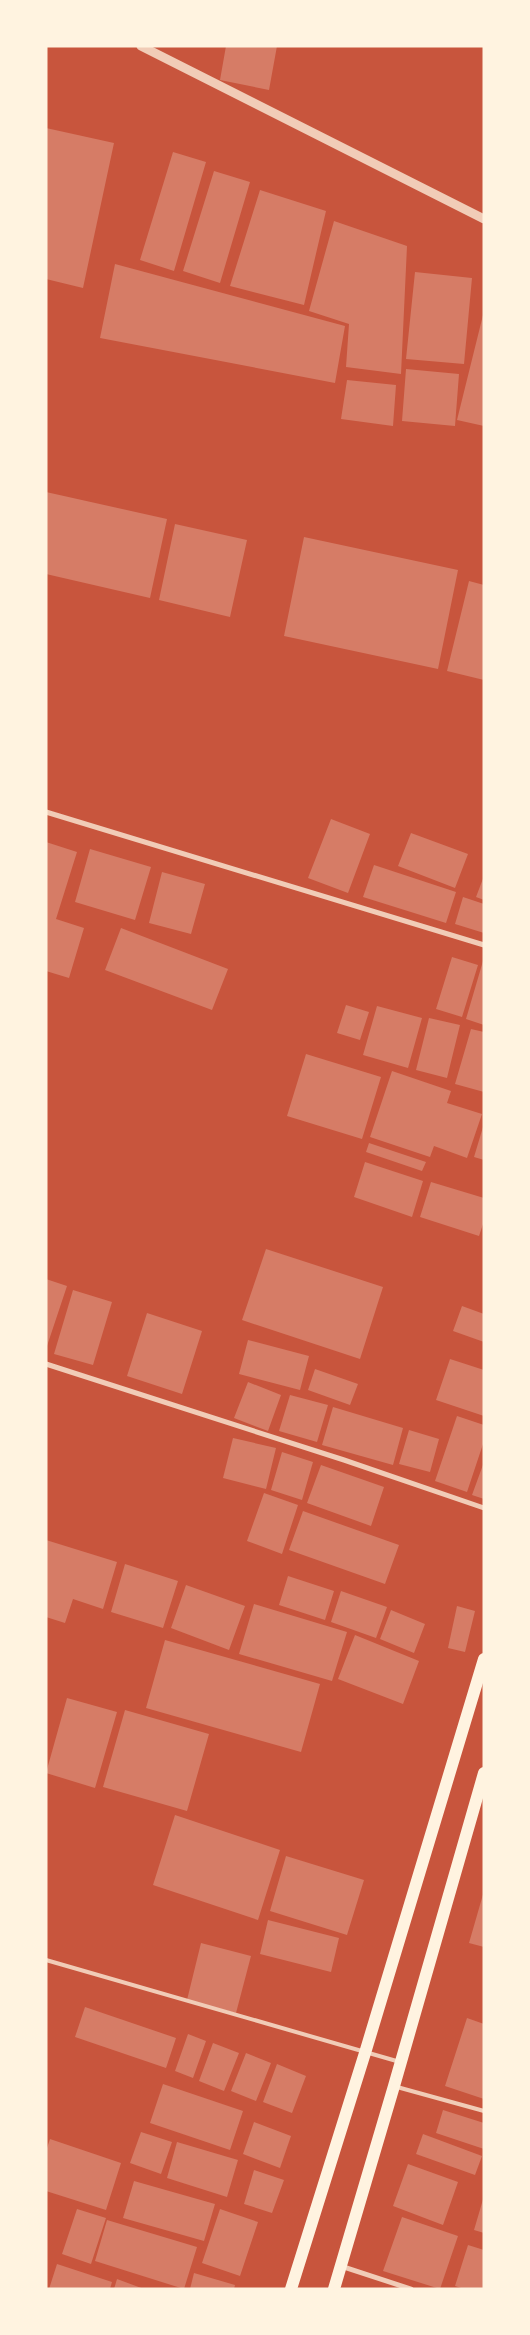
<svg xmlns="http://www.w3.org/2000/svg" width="530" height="2335" font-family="Spectral,serif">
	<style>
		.building { fill: #d67c66 }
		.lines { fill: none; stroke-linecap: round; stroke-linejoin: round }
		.service { stroke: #f1ccb7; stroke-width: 4 }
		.minor { stroke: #f1ccb7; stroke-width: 5 }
		.tertiary { stroke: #f1ccb7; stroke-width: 9 }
		.primary { stroke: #fff3e0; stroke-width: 12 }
	</style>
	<rect width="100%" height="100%" fill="#c8553d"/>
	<path class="building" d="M 226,46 L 277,46 L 269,90 L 220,80 Z
		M 46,128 L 114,143 L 83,288 L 46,279 Z
		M 173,152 L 206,162 L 174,271 L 140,260 Z
		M 214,171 L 250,182 L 220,283 L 183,271 Z
		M 260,190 L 326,211 L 304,305 L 230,286 Z
		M 334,221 L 407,246 L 401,374 L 346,367 L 349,324 L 309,311 Z
		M 115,264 L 345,326 L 335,383 L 100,338 Z
		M 415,272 L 472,278 L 464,364 L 406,359 Z
		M 483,315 L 484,315 L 484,426 L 457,420 Z
		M 406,369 L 459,374 L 455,426 L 402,421 Z
		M 347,380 L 396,385 L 393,426 L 341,419 Z
		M 46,492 L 167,519 L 150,598 L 46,574 Z
		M 175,524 L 247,540 L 230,617 L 159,600 Z
		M 304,537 L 458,570 L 438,669 L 284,636 Z
		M 469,581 L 484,585 L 484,680 L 447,671 Z
		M 331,819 L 370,834 L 348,893 L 308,878 Z
		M 411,833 L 468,854 L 455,888 L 398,866 Z
		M 46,842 L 77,852 L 56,919 L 84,928 L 69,978 L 46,971 Z
		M 90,849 L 151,867 L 135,920 L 75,902 Z
		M 374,865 L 456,892 L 446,923 L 363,897 Z
		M 162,872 L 205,884 L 191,934 L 149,923 Z
		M 484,876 L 484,900 L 476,897 Z
		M 463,897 L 484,904 L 484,933 L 455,924 Z
		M 121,928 L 228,969 L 212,1010 L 105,970 Z
		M 452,957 L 478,965 L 462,1017 L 436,1009 Z
		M 483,961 L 484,961 L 484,1025 L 466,1019 Z
		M 346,1005 L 369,1012 L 360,1040 L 337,1033 Z
		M 377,1006 L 422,1018 L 408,1068 L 363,1055 Z
		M 429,1018 L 460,1025 L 447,1078 L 416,1070 Z
		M 471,1029 L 484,1032 L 484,1092 L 455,1084 Z
		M 306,1054 L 381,1077 L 362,1139 L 287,1116 Z
		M 392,1071 L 451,1091 L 447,1103 L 482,1114 L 467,1158 L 434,1146 L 430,1157 L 370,1137 Z
		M 483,1127 L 484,1127 L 484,1160 L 474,1157 Z
		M 369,1143 L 426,1162 L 422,1171 L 366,1152 Z
		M 365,1162 L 423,1181 L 412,1217 L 354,1197 Z
		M 431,1182 L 484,1198 L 484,1221 L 479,1236 L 420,1217 Z
		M 266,1249 L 383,1287 L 360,1359 L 242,1320 Z
		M 46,1279 L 67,1286 L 47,1346 L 46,1346 Z
		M 73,1290 L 112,1302 L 93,1365 L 54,1354 Z
		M 462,1306 L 484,1314 L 484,1342 L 453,1331 Z
		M 147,1313 L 202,1331 L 182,1394 L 127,1376 Z
		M 248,1340 L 309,1356 L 300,1390 L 239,1374 Z
		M 450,1359 L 484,1370 L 484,1416 L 436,1400 Z
		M 315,1369 L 358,1384 L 350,1405 L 308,1390 Z
		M 248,1382 L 281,1395 L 268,1431 L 234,1418 Z
		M 290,1395 L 328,1405 L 317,1442 L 279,1431 Z
		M 333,1407 L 403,1428 L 393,1465 L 322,1445 Z
		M 457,1416 L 484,1425 L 484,1441 L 467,1492 L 435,1481 Z
		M 409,1430 L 439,1439 L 430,1472 L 399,1464 Z
		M 233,1438 L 276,1448 L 266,1489 L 223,1478 Z
		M 282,1452 L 313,1462 L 302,1500 L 271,1490 Z
		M 484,1462 L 484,1499 L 472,1495 Z
		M 321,1465 L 384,1487 L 371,1526 L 307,1503 Z
		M 264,1493 L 298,1505 L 282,1554 L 247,1541 Z
		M 303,1511 L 399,1545 L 385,1584 L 289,1550 Z
		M 46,1540 L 117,1562 L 103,1609 L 73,1599 L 65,1623 L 46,1617 Z
		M 125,1564 L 178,1581 L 163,1628 L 111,1612 Z
		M 288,1576 L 334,1591 L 325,1620 L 279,1605 Z
		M 186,1585 L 245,1606 L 229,1650 L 171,1628 Z
		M 341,1591 L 387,1607 L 376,1638 L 331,1622 Z
		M 254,1604 L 347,1632 L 332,1681 L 239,1654 Z
		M 457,1606 L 475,1611 L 465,1652 L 448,1648 Z
		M 391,1610 L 425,1624 L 414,1653 L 380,1639 Z
		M 355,1635 L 419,1661 L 403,1704 L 338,1679 Z
		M 165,1640 L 320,1684 L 301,1752 L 146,1708 Z
		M 67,1698 L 117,1712 L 95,1788 L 46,1773 Z
		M 125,1710 L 209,1734 L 187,1811 L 103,1787 Z
		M 175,1815 L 280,1850 L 258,1920 L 153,1885 Z
		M 286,1856 L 364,1880 L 347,1935 L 270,1911 Z
		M 484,1891 L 484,1947 L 469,1943 Z
		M 268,1920 L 339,1938 L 331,1972 L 260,1954 Z
		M 201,1943 L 251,1956 L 236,2013 L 187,2000 Z
		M 85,2007 L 176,2038 L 166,2068 L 75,2037 Z
		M 467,2018 L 484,2024 L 484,2099 L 445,2086 Z
		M 188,2034 L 206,2041 L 193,2078 L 175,2071 Z
		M 213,2043 L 239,2053 L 224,2091 L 199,2081 Z
		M 246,2053 L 271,2063 L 256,2101 L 231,2091 Z
		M 277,2064 L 306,2076 L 292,2113 L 263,2102 Z
		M 163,2084 L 243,2111 L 230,2150 L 150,2123 Z
		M 443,2110 L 484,2123 L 484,2149 L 436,2133 Z
		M 254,2122 L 291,2136 L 280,2168 L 243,2154 Z
		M 141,2132 L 172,2142 L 161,2174 L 130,2163 Z
		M 423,2134 L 482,2156 L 475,2175 L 416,2154 Z
		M 50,2139 L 121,2163 L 106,2210 L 46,2191 L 46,2151 Z
		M 177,2142 L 238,2160 L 227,2197 L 167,2178 Z
		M 408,2164 L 458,2182 L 443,2225 L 393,2206 Z
		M 254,2170 L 284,2180 L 272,2213 L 244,2204 Z
		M 134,2181 L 215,2204 L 204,2241 L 123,2218 Z
		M 484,2196 L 484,2233 L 474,2230 Z
		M 77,2209 L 106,2218 L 91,2264 L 62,2254 Z
		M 220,2209 L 258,2222 L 240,2276 L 202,2263 Z
		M 402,2217 L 458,2236 L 440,2289 L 383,2271 Z
		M 107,2220 L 197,2247 L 184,2289 L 95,2261 Z
		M 468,2245 L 484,2250 L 484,2289 L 464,2289 L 455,2286 Z
		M 57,2264 L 112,2282 L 110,2289 L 49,2289 Z
		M 194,2273 L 235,2285 L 234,2289 L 190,2289 Z
		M 117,2279 L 144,2289 L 114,2289 Z"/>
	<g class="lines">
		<path class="service" d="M 46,1960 L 400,2062
			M 397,2087 L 484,2111"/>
		<path class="minor" d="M 46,812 L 484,945
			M 46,1364 L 344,1460 L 484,1508
			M 341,2266 L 411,2289"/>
		<path class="tertiary" d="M 141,46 L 484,219"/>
		<path class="primary" d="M 291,2289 L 365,2053 L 484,1659
			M 334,2289 L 394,2086 L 484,1773"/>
	</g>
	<rect width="530" height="2335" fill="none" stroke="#fff3e0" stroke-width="95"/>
</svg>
